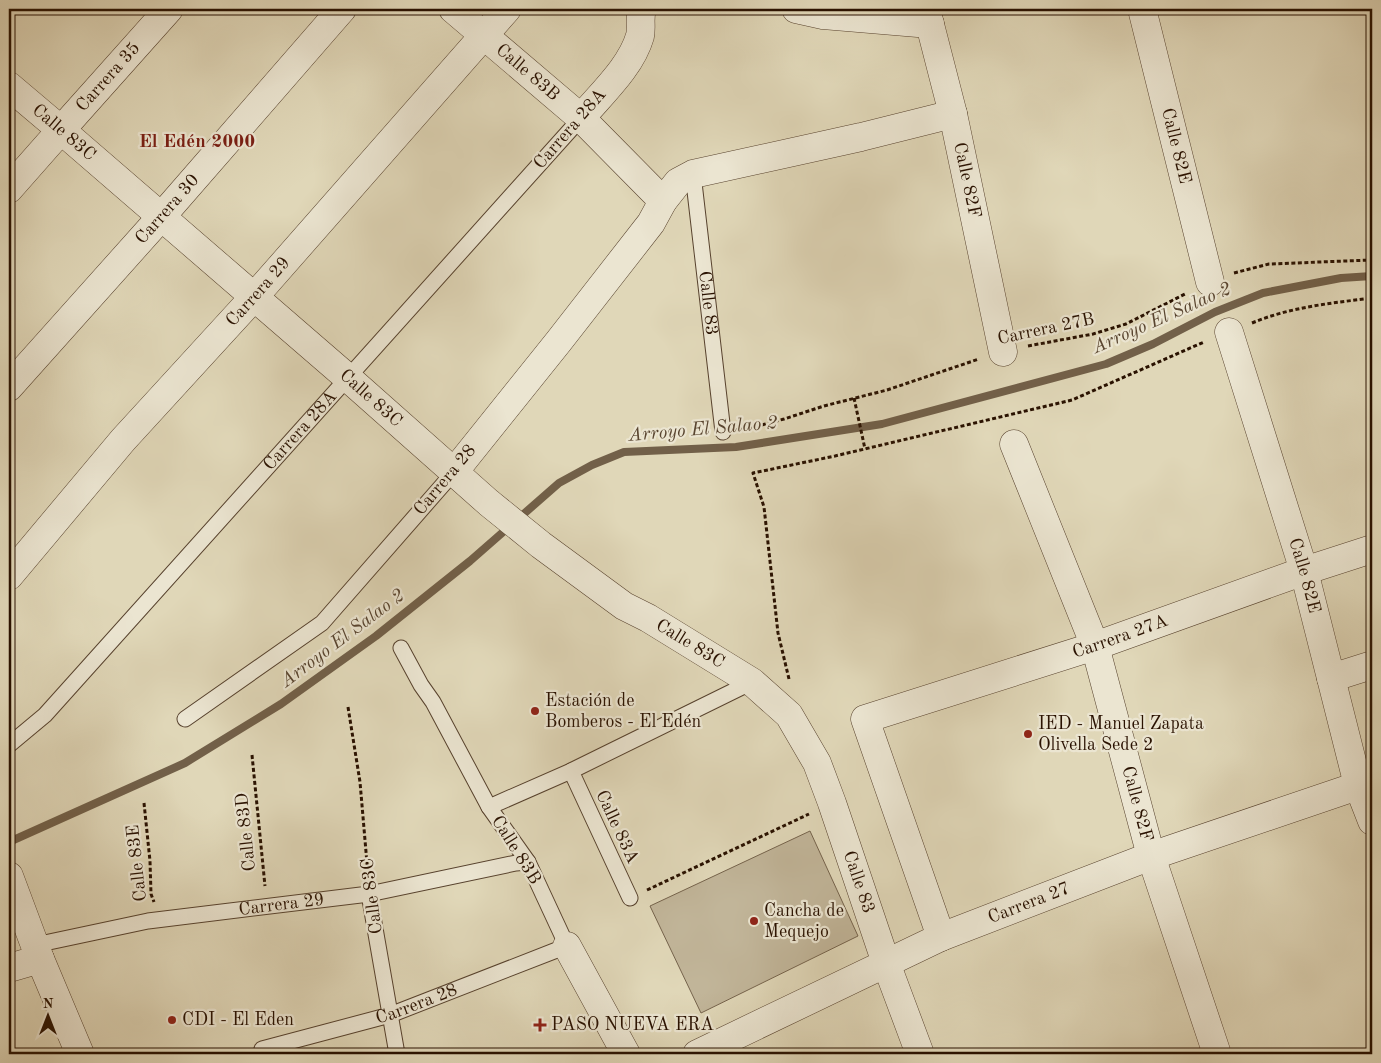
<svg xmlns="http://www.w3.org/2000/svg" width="1381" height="1063" font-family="'Old Standard TT',serif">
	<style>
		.garden { fill: #c1b599; stroke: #75634c }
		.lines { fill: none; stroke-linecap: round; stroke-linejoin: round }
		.stream { stroke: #726049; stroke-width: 8 }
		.service-casing { stroke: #57422e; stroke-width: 17 }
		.minor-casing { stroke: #57422e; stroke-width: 29 }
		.tertiary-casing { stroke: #57422e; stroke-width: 29 }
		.path { stroke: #291100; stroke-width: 3; stroke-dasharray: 4 2.5; stroke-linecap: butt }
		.service { stroke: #ebe5d1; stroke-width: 15 }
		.minor { stroke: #ebe5d1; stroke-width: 28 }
		.tertiary { stroke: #ebe5d1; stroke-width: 28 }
		.poi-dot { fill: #8f2418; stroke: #ebe5d1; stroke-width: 2 }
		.labels { text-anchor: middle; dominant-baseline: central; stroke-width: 4.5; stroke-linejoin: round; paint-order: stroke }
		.street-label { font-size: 18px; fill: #291100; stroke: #ebe5d1 }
		.poi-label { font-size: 18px; fill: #291100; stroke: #ebe5d1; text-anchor: start }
		.neighbourhood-label { font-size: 19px; font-weight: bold; fill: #7a1f14; stroke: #ebe5d1 }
		.water-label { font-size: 19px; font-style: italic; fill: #594530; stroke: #ebe5d1 }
	</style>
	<rect width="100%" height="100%" fill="#e0d7b8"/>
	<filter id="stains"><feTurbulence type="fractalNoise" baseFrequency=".004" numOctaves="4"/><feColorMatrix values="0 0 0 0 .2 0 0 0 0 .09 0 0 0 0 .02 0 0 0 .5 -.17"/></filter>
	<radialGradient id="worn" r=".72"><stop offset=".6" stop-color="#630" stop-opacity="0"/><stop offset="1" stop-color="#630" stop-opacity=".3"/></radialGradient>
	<path class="garden" d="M 810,831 L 858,936 L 701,1013 L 650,906 Z"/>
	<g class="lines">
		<path class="stream" d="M 9,842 L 185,763 L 281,704 L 376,636 L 470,561 L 559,483 L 592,465 L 624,452 L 736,447 L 882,424 L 1106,364 L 1153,344 L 1215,312 L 1263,293 L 1341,278 L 1372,276"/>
		<g class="service-casing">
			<g id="service">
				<path id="s1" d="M 693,174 L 723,432"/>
				<path d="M 185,719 L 322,623 L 454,472"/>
				<path id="s2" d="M 9,745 L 45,715 L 581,118"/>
				<path d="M 571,771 L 630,898"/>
				<path d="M 489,807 L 571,771 L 752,682"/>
				<path d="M 369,894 L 397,1054"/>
				<path id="s3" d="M 35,945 L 148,921 L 369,894 L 516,863 L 528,862"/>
				<path id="s4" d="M 262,1049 L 390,1015 L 567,946 L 528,862 L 489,807 L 433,702 L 421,685 L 401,648"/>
			</g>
		</g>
		<g class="minor-casing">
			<g id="minor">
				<path id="s5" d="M 453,9 L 581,118 L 663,201"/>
				<path d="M 796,9 L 823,15 L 930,24"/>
				<path id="s6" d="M 926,9 L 953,114 L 1003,352"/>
				<path id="s7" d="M 1142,9 L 1210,282"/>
				<path d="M 581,118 C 602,93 631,67 640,36 C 642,27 639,18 642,9"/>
				<path d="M 9,189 L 61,130"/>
				<path id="s8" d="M 1229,332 L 1304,571 L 1358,785 L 1372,821"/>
				<path id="s9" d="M 9,387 L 161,217 L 342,9"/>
				<path id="s10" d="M 1014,444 L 1095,646 L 1151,856 L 1217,1054"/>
				<path d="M 454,472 L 559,341 L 651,223 L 663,201 L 678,182 L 693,174 L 861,137 L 953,114"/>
				<path id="s11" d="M 9,576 L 123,440 L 254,297 L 507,9"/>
				<path d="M 1331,678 L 1372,665"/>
				<path d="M 9,876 L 40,959 L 80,1054"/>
				<path id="s12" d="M 941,937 L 865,719 L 1095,646 L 1304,571 L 1372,549"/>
				<path d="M 567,946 L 626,1054"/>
				<path d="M 9,968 L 40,959"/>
			</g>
		</g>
		<g class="tertiary-casing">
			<g id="tertiary">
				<path id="s13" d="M 9,86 L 61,130 L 348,378 L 489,503 L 541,545 L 624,606 L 648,618 L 752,682 L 789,715 L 817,763 L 832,803 L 886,963 L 920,1054"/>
				<path id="s14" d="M 61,130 L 169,9"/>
				<path id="s15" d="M 697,1054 L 941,937 L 1151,856 L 1372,781"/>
			</g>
		</g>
		<path class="path" d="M 1234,273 L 1269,264 L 1372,260
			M 1252,323 C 1290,307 1332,303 1372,298
			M 1028,346 L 1093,334 L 1126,324 L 1187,293
			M 854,398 L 865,449
			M 743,430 L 784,419 L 824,406 L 887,390 L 979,359
			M 789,679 L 778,633 L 764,507 L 753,473 L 835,456 L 1072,400 L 1204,342
			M 348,707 L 360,782 L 368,875
			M 252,755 L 265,886
			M 144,803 L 150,861 L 151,894 L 154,902
			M 647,890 L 809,814"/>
		<use href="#service" class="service"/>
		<use href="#minor" class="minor"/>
		<use href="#tertiary" class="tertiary"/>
	</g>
	<g class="poi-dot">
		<circle cx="535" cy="711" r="5"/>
		<circle cx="1028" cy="734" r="5"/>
		<circle cx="754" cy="921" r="5"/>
		<circle cx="172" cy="1020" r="5"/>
		<path d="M537.5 1017.5h5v5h5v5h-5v5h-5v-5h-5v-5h5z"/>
	</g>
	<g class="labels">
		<g class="street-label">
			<text stroke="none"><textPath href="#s5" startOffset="98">Calle 83B</textPath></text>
			<text stroke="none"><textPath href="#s14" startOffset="71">Carrera 35</textPath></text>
			<text transform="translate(570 129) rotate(-49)">Carrera 28A</text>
			<text stroke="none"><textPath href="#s13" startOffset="72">Calle 83C</textPath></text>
			<text stroke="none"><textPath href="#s7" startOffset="141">Calle 82E</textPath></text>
			<text stroke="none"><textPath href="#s6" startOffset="176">Calle 82F</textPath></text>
			<text stroke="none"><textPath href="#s9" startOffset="238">Carrera 30</textPath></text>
			<text stroke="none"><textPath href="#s11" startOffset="378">Carrera 29</textPath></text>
			<text stroke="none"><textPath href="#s1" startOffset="130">Calle 83</textPath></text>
			<text transform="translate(1046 329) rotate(-12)">Carrera 27B</text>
			<text stroke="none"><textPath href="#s13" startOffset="478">Calle 83C</textPath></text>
			<text stroke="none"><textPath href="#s2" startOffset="429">Carrera 28A</textPath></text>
			<text transform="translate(445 480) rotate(-50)">Carrera 28</text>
			<text stroke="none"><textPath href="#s8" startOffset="255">Calle 82E</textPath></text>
			<text stroke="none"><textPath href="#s12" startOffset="499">Carrera 27A</textPath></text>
			<text stroke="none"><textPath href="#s13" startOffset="882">Calle 83C</textPath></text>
			<text stroke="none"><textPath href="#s10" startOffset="381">Calle 82F</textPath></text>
			<text transform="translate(617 827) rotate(65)">Calle 83A</text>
			<text transform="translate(246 832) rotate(-96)">Calle 83D</text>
			<text transform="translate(516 850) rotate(58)">Calle 83B</text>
			<text transform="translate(137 863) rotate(-96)">Calle 83E</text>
			<text stroke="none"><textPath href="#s13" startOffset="1186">Calle 83</textPath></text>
			<text transform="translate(372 896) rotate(-97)">Calle 83C</text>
			<text stroke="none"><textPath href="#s15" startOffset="365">Carrera 27</textPath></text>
			<text stroke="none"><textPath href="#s3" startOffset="250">Carrera 29</textPath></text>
			<text stroke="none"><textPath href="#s4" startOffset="161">Carrera 28</textPath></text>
		</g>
		<g class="poi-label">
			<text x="545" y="701">Estación de<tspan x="545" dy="21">Bomberos - El Edén</tspan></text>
			<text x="1038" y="724">IED - Manuel Zapata<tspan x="1038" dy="21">Olivella Sede 2</tspan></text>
			<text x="764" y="911">Cancha de<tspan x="764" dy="21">Mequejo</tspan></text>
			<text x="182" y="1020">CDI - El Eden</text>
			<text x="551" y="1025">PASO NUEVA ERA</text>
		</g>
		<g class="neighbourhood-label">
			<text x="197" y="142">El Edén 2000</text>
		</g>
		<g class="water-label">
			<text transform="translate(1162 319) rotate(-24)">Arroyo El Salao 2</text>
			<text transform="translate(703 430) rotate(-5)">Arroyo El Salao 2</text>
			<text transform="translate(343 639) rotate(-37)">Arroyo El Salao 2</text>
		</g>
	</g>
	<rect width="1381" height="1063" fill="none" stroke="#e0d7b8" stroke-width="30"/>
	<rect x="10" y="10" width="1361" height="1043" fill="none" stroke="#291100" stroke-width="2.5"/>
	<rect x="15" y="15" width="1351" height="1033" fill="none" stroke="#291100"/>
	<g transform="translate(48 1016)" stroke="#ebe5d1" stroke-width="4" paint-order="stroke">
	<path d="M0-4L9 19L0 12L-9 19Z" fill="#291100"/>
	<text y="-8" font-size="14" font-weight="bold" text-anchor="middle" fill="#291100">N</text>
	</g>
	<rect width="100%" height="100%" filter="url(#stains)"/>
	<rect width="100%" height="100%" fill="url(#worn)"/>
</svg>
